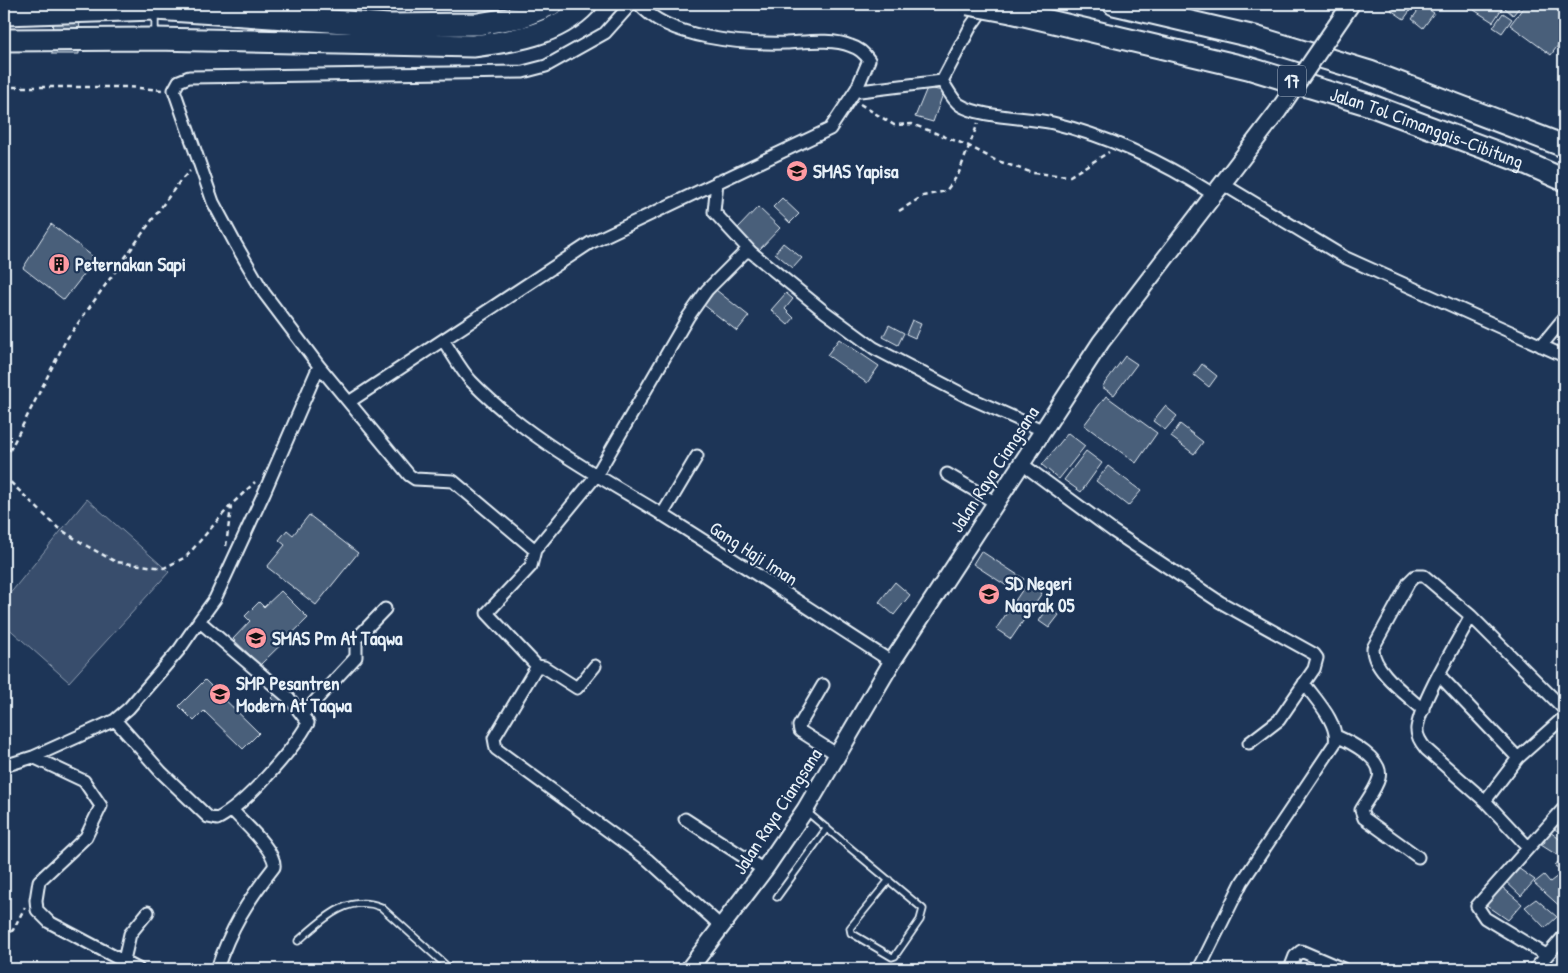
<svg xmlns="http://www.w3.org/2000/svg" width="1568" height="973" font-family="'Patrick Hand',sans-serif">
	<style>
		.green { fill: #374d6c; stroke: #909fb2 }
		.building { fill: #495e7a; stroke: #e8f1f8 }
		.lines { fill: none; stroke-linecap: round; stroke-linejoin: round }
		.service-casing { stroke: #e8f1f8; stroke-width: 9 }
		.minor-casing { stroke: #e8f1f8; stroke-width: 15 }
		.secondary-casing { stroke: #e8f1f8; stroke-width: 20 }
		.motorway-casing { stroke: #e8f1f8; stroke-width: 25 }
		.path { stroke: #e8f1f8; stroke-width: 2.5; stroke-dasharray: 5 4; stroke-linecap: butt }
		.service { stroke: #1d3557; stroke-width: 5.5 }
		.minor { stroke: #1d3557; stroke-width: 11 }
		.secondary { stroke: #1d3557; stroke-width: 16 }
		.motorway { stroke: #1d3557; stroke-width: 21 }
		.secondary-bridge-casing { stroke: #e8f1f8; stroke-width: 20; stroke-linecap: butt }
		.motorway-bridge-casing { stroke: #e8f1f8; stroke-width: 25; stroke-linecap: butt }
		.secondary-bridge { stroke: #1d3557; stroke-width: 16 }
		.motorway-bridge { stroke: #1d3557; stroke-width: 21 }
		.labels { text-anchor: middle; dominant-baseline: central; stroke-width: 4.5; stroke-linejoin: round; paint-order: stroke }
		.shield { fill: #1d3557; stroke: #abb9c8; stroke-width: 1 }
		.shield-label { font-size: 18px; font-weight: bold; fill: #e8f1f8 }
		.street-label { font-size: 19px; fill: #e8f1f8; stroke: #1d3557 }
		.poi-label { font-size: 19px; font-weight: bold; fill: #e8f1f8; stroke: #1d3557; text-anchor: start }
	</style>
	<rect width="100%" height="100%" fill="#1d3557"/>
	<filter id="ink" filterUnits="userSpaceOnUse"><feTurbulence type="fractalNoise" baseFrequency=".02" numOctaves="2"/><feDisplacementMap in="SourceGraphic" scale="10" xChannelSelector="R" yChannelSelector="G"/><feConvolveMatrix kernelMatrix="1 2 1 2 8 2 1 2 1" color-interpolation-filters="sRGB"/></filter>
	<g filter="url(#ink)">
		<path class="green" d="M 87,499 L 169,572 L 69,682 L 4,624 L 4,601 Z"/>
		<path class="building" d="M 53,4 L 80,4 L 79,54 L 52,54 Z
			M 1396,4 L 1415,4 L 1404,19 L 1391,10 Z
			M 1478,4 L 1505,4 L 1493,22 L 1474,10 Z
			M 1508,4 L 1522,4 L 1513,15 L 1505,8 Z
			M 1526,4 L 1564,4 L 1564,37 L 1551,55 L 1510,25 Z
			M 1422,5 L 1434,13 L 1423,28 L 1412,19 Z
			M 1503,13 L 1512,19 L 1502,33 L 1493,27 Z
			M 927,88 L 944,91 L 933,122 L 915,117 Z
			M 782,198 L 799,214 L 790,223 L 773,207 Z
			M 758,207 L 780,228 L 759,250 L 737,229 Z
			M 51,224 L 96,259 L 64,300 L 23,268 Z
			M 783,243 L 802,258 L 793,268 L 775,253 Z
			M 716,290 L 749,316 L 737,331 L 704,305 Z
			M 786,293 L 793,299 L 785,309 L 794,318 L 788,325 L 771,310 Z
			M 912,320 L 921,324 L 915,338 L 906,334 Z
			M 889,325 L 904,333 L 898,345 L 883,337 Z
			M 839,339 L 879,366 L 867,383 L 827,355 Z
			M 1125,356 L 1137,364 L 1114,395 L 1102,387 Z
			M 1202,364 L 1217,376 L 1209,387 L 1194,375 Z
			M 1106,396 L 1157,433 L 1136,463 L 1084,425 Z
			M 1165,406 L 1177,416 L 1165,430 L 1153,421 Z
			M 1180,424 L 1203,442 L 1194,454 L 1171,437 Z
			M 1068,433 L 1085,446 L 1059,479 L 1042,465 Z
			M 1086,451 L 1102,463 L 1081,492 L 1064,480 Z
			M 1108,466 L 1141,491 L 1128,506 L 1096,481 Z
			M 309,515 L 358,553 L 316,605 L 267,567 L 285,545 L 279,540 L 287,530 L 293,535 Z
			M 981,551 L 1024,579 L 1016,592 L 973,564 Z
			M 895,582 L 910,595 L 894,615 L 879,602 Z
			M 1027,583 L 1042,593 L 1011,639 L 996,629 Z
			M 281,591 L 308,618 L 260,665 L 233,639 L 250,621 L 245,616 L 259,602 L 264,607 Z
			M 1048,608 L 1059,615 L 1049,628 L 1039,621 Z
			M 205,680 L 259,733 L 243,749 L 204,711 L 194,721 L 179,706 Z
			M 278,691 L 290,703 L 283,710 L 271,698 Z
			M 1564,814 L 1564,834 L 1550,827 Z
			M 1550,832 L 1561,840 L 1564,839 L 1564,845 L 1562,846 L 1564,854 L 1560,857 L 1541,845 L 1545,842 L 1544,837 Z
			M 1564,858 L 1564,874 L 1554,865 Z
			M 1518,868 L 1535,880 L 1521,896 L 1502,878 Z
			M 1544,875 L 1550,882 L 1559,875 L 1564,879 L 1564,910 L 1534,883 Z
			M 1502,887 L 1522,904 L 1508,920 L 1485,904 Z
			M 1536,899 L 1557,917 L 1545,928 L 1525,907 Z
			M 1483,961 L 1493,966 L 1496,969 L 1477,969 Z"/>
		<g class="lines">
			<g class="service-casing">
				<path id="service" d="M 155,13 L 155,34
					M 807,812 L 923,909 L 920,920 L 895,956 L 892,957 L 851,933 L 850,928 L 889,880
					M 777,897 L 827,828
					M 298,941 C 321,921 347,893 381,907 L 450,969"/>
			</g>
			<g class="minor-casing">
				<path id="minor" d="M 942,81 C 947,88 953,101 960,105 C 981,118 1028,117 1053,123 C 1111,137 1163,162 1213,194
					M 942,81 L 971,26 L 986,5
					M 857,88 L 860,91 L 942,81
					M 717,182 L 714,212 L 751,252
					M 1221,183 L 1344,257 L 1564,356
					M 443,340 C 452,353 460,369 471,381 C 525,437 597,475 663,515 C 740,563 816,613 892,662
					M 1541,346 L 1564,318
					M 319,366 L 409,475 L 415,479 L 453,481 L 535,550
					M 349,402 L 590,243 L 830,129 L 857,88 L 869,60 C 865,54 858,48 851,46 C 833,38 806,42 786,43 C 743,44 668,39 639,4
					M 1022,464 L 1113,531 L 1220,602 L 1314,654 L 1317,658 L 1314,669 L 1279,720 L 1249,743
					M 947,474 L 996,503
					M 662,515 L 697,456
					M 1471,616 L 1564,709
					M 537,666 L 494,738 L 496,749 L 648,860 L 722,927
					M 595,666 L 577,688 L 544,667 L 537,666 L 487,613 L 531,566 L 535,550 L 596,476 L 688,317 L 707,290 L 745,252 L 751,252 L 825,312 L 874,348 L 970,398 L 1042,430
					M 1439,675 L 1518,758
					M 823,685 L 799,726 L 800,731 L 838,755
					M 1423,710 C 1407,695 1372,670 1373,648 L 1409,582 L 1415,576 L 1424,576 L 1471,616 C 1456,644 1422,698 1417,728 C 1416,736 1421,743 1426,749 L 1485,801
					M 303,714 L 356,657 L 356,639 L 385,609
					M 115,720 L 161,772 L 208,817 L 217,819 C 244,806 293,750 308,723 L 289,698 L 199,621 L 215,599 L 264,493 L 319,366 L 264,293 L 235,243 L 213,202 L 174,90 L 179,81 L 189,77 L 523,72 L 546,66 L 605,33 L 631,4
					M 1336,736 C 1350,742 1384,759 1379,778 C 1376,789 1367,800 1361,810 L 1364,818 L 1418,857
					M 33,757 L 84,781 L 101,806 L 86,837 L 39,881 L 36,900 L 37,910 L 49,922 L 138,969
					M 4,766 L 33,757 L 115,720 L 129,708 L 179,650 L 199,621
					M 685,819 L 764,870
					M 1528,847 L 1485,801 L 1518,758 L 1564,717
					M 1546,955 L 1485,918 L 1477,906 L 1564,808
					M 124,960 L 130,934 L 148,912
					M 217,969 C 230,929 248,900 274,867 C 277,852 244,823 233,811
					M 1199,969 L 1242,882 L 1335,743 C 1339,723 1315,699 1304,683
					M 1290,969 L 1295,956 L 1301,951 L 1343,969
					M 1535,969 L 1564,936"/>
			</g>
			<g class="secondary-casing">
				<path id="secondary" d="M 689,969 L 764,870 L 805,810 L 892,662 L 1101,342 L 1278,111"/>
			</g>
			<g class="motorway-casing">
				<g id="motorway">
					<path d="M 1114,4 L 1255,37 L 1370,72 L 1564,146"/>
					<path id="s1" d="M 1011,12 L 1248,68 L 1367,104 L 1528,164 L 1564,180"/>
					<path d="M 4,14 L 155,9 L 389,25 L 478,24 L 520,17 L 552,4"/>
					<path d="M 4,40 L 155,39 L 473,46 C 513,41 557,35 586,4"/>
				</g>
			</g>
			<path class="path" d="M 4,87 L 128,87 L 162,90
				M 860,104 L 894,125 L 912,124 L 969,146 L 995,160 L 1033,173 L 1070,176 L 1109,152
				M 899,211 L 923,196 L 946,191 L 958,175 L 978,123
				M 4,468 L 7,456 L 66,340 L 180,181 L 190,171
				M 4,476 L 58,528 L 87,546 L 116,562 L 164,568 L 186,557 L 231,505 L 255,482
				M 226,546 L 231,507
				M 4,598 L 5,599
				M 4,938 L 13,930 L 25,907"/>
			<use href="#service" class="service"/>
			<use href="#minor" class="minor"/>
			<use href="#secondary" class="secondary"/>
			<use href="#motorway" class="motorway"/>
			<g class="secondary-bridge-casing">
				<path id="secondary-bridge" d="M 1278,111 L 1351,4"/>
			</g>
			<g class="motorway-bridge-casing">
				<path id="motorway-bridge" d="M 968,4 L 1011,12"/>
			</g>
			<use href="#secondary-bridge" class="secondary-bridge"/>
			<use href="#motorway-bridge" class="motorway-bridge"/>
		</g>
	</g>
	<defs>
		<g id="school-disc" transform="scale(1.125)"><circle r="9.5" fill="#ff9aa2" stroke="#1d3557"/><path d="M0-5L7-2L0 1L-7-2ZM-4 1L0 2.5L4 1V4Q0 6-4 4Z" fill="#111"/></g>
		<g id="building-disc" transform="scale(1.125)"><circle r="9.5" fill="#ff9aa2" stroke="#1d3557"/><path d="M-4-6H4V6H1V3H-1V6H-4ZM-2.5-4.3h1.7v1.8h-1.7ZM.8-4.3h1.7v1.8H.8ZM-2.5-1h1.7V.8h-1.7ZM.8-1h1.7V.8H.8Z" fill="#111"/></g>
	</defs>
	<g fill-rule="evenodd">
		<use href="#school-disc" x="797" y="171"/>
		<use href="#building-disc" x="59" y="264"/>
		<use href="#school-disc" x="989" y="594"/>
		<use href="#school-disc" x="256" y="638"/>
		<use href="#school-disc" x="220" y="694"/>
	</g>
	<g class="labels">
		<rect class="shield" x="1278" y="65.5" width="28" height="31" rx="4"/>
		<g class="shield-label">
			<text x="1292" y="81">17</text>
		</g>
		<g class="street-label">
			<text stroke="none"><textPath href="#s1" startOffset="432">Jalan Tol Cimanggis–Cibitung</textPath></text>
			<text transform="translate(994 469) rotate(-57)">Jalan Raya Ciangsana</text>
			<text transform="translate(754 553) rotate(33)">Gang Haji Iman</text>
			<text transform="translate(777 811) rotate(-57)">Jalan Raya Ciangsana</text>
		</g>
		<g class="poi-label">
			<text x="813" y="171">SMAS Yapisa</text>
			<text x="75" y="264">Peternakan Sapi</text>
			<text x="1005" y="583">SD Negeri<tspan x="1005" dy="22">Nagrak 05</tspan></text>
			<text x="272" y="638">SMAS Pm At Taqwa</text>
			<text x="236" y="683">SMP Pesantren<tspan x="236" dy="22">Modern At Taqwa</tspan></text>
		</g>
	</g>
	<rect width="1568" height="973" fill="none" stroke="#1d3557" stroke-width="20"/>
	<rect x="10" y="10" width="1548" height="953" fill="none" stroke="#e8f1f8" stroke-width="2" filter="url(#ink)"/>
</svg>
